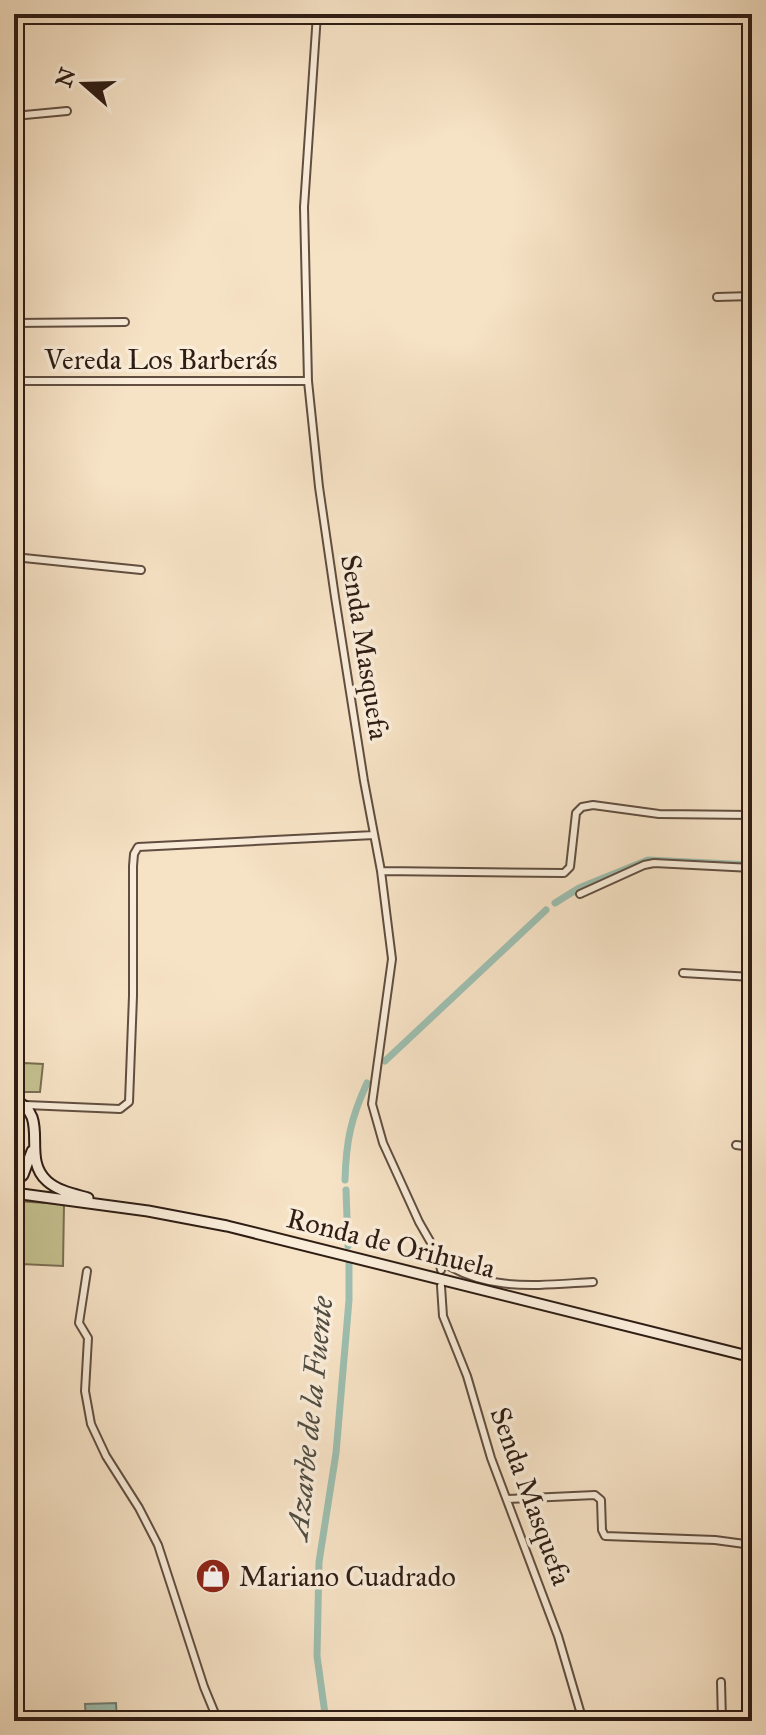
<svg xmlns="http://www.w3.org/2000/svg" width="766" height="1735" font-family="'IM FELL Great Primer',serif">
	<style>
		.green { fill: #c4c08f; stroke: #7a6e52; stroke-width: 2 }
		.water { fill: #9dbeaf; stroke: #717e71; stroke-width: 2 }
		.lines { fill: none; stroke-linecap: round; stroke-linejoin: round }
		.canal { stroke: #9dbeaf; stroke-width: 7 }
		.street-casing { stroke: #614e40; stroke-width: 10 }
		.secondary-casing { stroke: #2f1d14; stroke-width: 13 }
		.street { stroke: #f9ecd9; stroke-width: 6 }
		.secondary { stroke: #f9ecd9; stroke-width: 9 }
		.labels { text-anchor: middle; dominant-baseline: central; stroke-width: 7; stroke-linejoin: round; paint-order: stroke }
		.street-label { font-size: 28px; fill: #2f1d14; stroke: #f9ecd9 }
		.poi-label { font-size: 28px; fill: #2f1d14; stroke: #f9ecd9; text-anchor: start }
		.water-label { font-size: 30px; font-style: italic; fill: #504d42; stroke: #f9ecd9 }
	</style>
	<rect width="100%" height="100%" fill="#f6e2c5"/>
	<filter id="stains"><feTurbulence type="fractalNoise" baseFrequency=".0025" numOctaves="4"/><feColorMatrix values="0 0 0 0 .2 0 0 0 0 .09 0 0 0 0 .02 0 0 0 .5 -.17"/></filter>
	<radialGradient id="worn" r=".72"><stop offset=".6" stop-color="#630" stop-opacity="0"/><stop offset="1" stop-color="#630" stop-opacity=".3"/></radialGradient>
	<path class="green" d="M 24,1063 L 43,1064 L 40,1092 L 21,1092 Z
		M 14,1201 L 64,1204 L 63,1266 L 21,1264 L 14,1289 Z"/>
	<path class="water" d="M 116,1703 L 117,1721 L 86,1721 L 85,1704 Z"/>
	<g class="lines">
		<path class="canal" d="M 555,903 L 579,888 L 648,860 L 752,865
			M 385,1061 L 546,910
			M 345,1180 C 346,1141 351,1118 367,1083
			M 346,1190 L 348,1246
			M 326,1721 L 317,1656 L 319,1562 L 336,1453 L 349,1300 L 349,1263"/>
		<g class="street-casing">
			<path id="street" d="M 317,14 L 304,207 L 308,381 L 319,487 L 335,597 L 364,781 L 381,871 L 392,959 L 372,1104 L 383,1143 L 419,1222 L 438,1255 L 441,1270
				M 14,116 L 67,111
				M 717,297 L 752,296
				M 14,323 L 125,322
				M 14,381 L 308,381
				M 14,557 L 141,570
				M 381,871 L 564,873 L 570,867 L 576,813 L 582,807 L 593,805 L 659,814 L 752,815
				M 580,894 L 644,865 L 654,863 L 752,868
				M 683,973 L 752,977
				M 26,1105 L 120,1109 L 129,1102 L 133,996 L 133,866 L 134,854 L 138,847 L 374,835
				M 736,1145 L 752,1147
				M 438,1259 C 486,1293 538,1285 593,1282
				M 87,1271 L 79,1323 L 88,1338 L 85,1391 L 91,1424 L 106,1456 L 139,1508 L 158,1545 L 204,1687 L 218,1721
				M 441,1286 L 443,1316 L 467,1376 L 491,1458 L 558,1636 L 583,1721
				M 507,1499 L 595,1495 L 601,1500 L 602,1530 L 605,1536 L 715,1540 L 752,1545
				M 721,1682 L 722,1721"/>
		</g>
		<g class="secondary-casing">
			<path id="secondary" d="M 14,1100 C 52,1115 20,1157 47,1181 C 58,1191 74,1194 88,1198
				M 14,1182 L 23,1175 L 32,1151
				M 14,1193 L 148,1211 L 227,1226 L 752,1357
				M 14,1714 L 19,1721"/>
		</g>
		<use href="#street" class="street"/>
		<use href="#secondary" class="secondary"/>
	</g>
	<defs>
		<g id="shop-disc" transform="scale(1.8)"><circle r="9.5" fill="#8f2418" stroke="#f9ecd9"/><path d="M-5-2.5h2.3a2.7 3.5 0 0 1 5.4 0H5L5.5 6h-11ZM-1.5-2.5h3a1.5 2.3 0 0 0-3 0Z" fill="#fff"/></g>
	</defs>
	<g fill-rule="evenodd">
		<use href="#shop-disc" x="213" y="1576"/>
	</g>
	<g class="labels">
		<g class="street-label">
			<text x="161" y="359">Vereda Los Barberás</text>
			<text transform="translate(365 647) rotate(81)">Senda Masquefa</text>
			<text transform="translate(391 1243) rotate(14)">Ronda de Orihuela</text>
			<text transform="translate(531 1496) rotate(70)">Senda Masquefa</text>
		</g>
		<g class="poi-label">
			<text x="239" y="1576">Mariano Cuadrado</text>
		</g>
		<g class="water-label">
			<text transform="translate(310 1418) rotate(-84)">Azarbe de la Fuente</text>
		</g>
	</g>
	<rect width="766" height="1735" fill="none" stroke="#f6e2c5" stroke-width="48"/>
	<rect x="16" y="16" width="734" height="1703" fill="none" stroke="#2f1d14" stroke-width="4"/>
	<rect x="24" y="24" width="718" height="1687" fill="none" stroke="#2f1d14" stroke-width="2"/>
	<g transform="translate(84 84) rotate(290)" stroke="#f9ecd9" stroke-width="6" paint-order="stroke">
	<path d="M0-6L14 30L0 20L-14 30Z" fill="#2f1d14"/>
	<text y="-12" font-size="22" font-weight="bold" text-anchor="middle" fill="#2f1d14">N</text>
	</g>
	<rect width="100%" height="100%" filter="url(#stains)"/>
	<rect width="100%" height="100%" fill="url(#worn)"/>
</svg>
